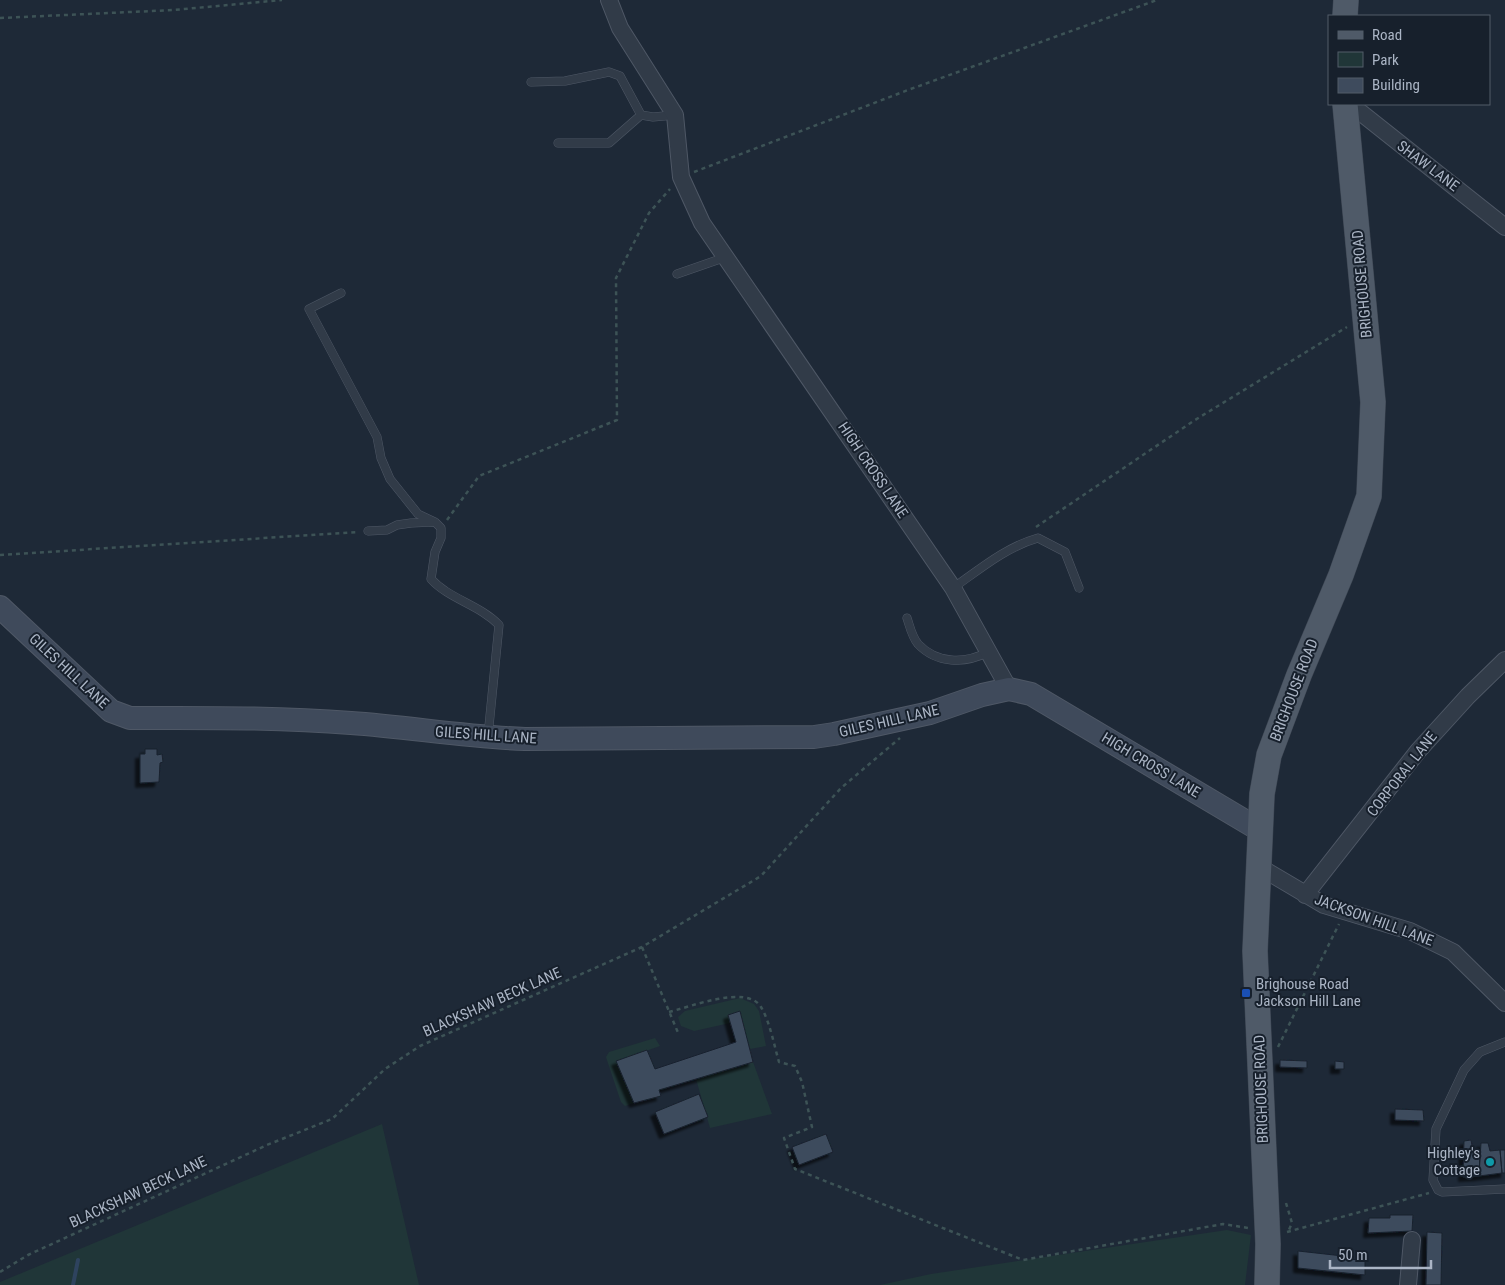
<svg xmlns="http://www.w3.org/2000/svg" width="1505" height="1285" font-family="'Roboto Condensed',sans-serif">
	<style>
		.green { fill: #203638 }
		.lines { fill: none; stroke-linecap: round; stroke-linejoin: round }
		.stream { stroke: #2e435e; stroke-width: 4 }
		.building { fill: #3e4b5d; stroke: #19222e; filter: url(#shadow) }
		.lane-casing { stroke: #4f5866; stroke-width: 9 }
		.street-casing { stroke: #4f5866; stroke-width: 18 }
		.secondary-casing { stroke: #4f5866; stroke-width: 24 }
		.primary-casing { stroke: #3b4451; stroke-width: 26 }
		.path { stroke: #3d5356; stroke-width: 2.5; stroke-dasharray: 4 4; stroke-linecap: butt }
		.lane { stroke: #313b48; stroke-width: 8 }
		.street { stroke: #313b48; stroke-width: 16 }
		.secondary { stroke: #3f4a5b; stroke-width: 22 }
		.primary { stroke: #4f5a68; stroke-width: 25 }
		.transit-dot { fill: #1a4fb4; stroke: #17202c; stroke-width: 2 }
		.culture-dot { fill: #0f9aa8; stroke: #17202c; stroke-width: 2 }
		.labels { text-anchor: middle; dominant-baseline: central; stroke-width: 4; stroke-linejoin: round; paint-order: stroke }
		.street-label { font-size: 15px; fill: #abb5c5; stroke: #17202c }
		.poi-label { font-size: 15px; fill: #abb5c5; stroke: #17202c; text-anchor: start }
	</style>
	<defs>
		<filter id="shadow"><feDropShadow dx="-4.5" dy="4.5" stdDeviation="1" flood-color="#0009"/></filter>
	</defs>
	<rect width="100%" height="100%" fill="#1e2937"/>
	<path class="green" d="M 740,998 L 754,1004 L 759,1011 L 766,1046 L 750,1049 L 740,1012 L 728,1015 L 730,1023 L 694,1031 L 681,1026 L 678,1017 L 685,1011 Z
		M 655,1038 L 660,1046 L 617,1061 L 634,1103 L 625,1106 L 621,1102 L 606,1057 L 609,1052 Z
		M 753,1062 L 772,1114 L 710,1128 L 696,1079 Z
		M 382,1124 L 419,1285 L 0,1285 L 0,1282 Z
		M 1227,1230 L 1251,1235 L 1245,1285 L 880,1285 L 931,1274 Z"/>
	<g class="lines">
		<path class="stream" d="M 73,1285 L 78,1260"/>
	</g>
	<path class="building" d="M 145,749 L 157,749 L 157,755 L 162,754 L 163,762 L 160,763 L 159,782 L 140,783 L 140,754 L 145,754 Z
		M 740,1011 L 753,1062 L 659,1090 L 661,1096 L 634,1103 L 616,1061 L 647,1050 L 655,1069 L 736,1042 L 728,1015 Z
		M 1280,1060 L 1307,1061 L 1307,1068 L 1280,1067 Z
		M 1335,1061 L 1344,1062 L 1344,1069 L 1335,1069 Z
		M 699,1094 L 708,1117 L 664,1134 L 655,1112 Z
		M 1395,1109 L 1423,1110 L 1424,1121 L 1395,1120 Z
		M 826,1134 L 833,1152 L 799,1165 L 792,1147 Z
		M 1471,1140 L 1473,1151 L 1480,1151 L 1479,1176 L 1463,1177 L 1464,1141 Z
		M 1481,1143 L 1488,1143 L 1490,1151 L 1500,1150 L 1502,1173 L 1479,1176 Z
		M 1500,1150 L 1505,1150 L 1505,1173 L 1502,1173 Z
		M 1390,1215 L 1413,1215 L 1412,1231 L 1368,1233 L 1369,1218 L 1390,1218 Z
		M 1427,1232 L 1442,1233 L 1441,1285 L 1426,1285 Z
		M 1298,1251 L 1343,1256 L 1343,1259 L 1365,1260 L 1365,1275 L 1298,1268 Z"/>
	<g class="lines">
		<g class="lane-casing">
			<path id="lane" d="M 531,82 L 565,81 L 609,72 L 620,76 L 641,115 L 653,117 L 675,115
				M 558,143 L 609,143 L 641,115
				M 677,274 L 726,257
				M 341,293 L 309,309 L 377,437 L 381,458 L 390,479 L 418,514 L 435,522 L 441,528 L 441,538 L 435,552 L 431,579 C 449,599 480,605 499,625 L 488,736
				M 368,531 L 387,530 L 397,525 L 411,523 L 433,522
				M 953,588 C 980,569 1006,547 1038,538 L 1065,552 L 1079,588
				M 907,618 C 910,627 912,637 918,644 C 937,664 965,664 988,652
				M 1505,1042 L 1480,1052 L 1464,1070 L 1436,1129 L 1433,1180 L 1438,1190 L 1442,1192 L 1505,1189"/>
		</g>
		<g class="street-casing">
			<path id="street" d="M 609,0 L 620,28 L 675,115 L 681,177 L 702,223 L 953,588 L 1009,689
				M 1350,104 L 1505,227
				M 1258,866 L 1324,905 L 1410,931 L 1453,952 L 1505,1003
				M 1305,895 L 1418,751 L 1468,696 L 1505,660
				M 1408,1285 L 1412,1240"/>
		</g>
		<g class="secondary-casing">
			<path id="secondary" d="M 0,607 L 111,711 L 130,718 C 204,718 277,717 351,723 C 409,727 467,737 525,739 L 814,737 L 834,734 L 930,713 L 982,695 L 1009,689 L 1031,694 L 1260,830"/>
		</g>
		<g class="primary-casing">
			<path id="primary" d="M 1345,16 L 1346,0
				M 1267,1285 L 1268,1244 L 1255,951 L 1262,794 L 1269,755 L 1299,675 L 1341,575 L 1369,496 L 1373,402 L 1345,104"/>
		</g>
		<path class="path" d="M 0,18 L 174,10 L 282,0
			M 694,172 L 908,90 L 1157,0
			M 447,520 L 479,476 L 617,420 L 616,278 L 649,213 L 670,189
			M 1036,527 L 1195,420 L 1347,327
			M 0,555 L 359,532
			M 642,947 L 679,1035
			M 669,1012 C 690,1007 747,984 761,1007 C 770,1022 774,1045 779,1062 L 795,1066 L 802,1082 L 812,1127 L 784,1138 L 795,1169 L 1023,1260 L 1223,1224 L 1248,1228
			M 1278,1047 L 1339,924
			M 1286,1203 L 1292,1223 L 1288,1232
			M 1287,1232 L 1429,1193
			M 0,1272 L 28,1255 L 267,1145 L 332,1119 L 385,1069 L 420,1046 L 642,947 L 761,876 L 841,788 L 900,738"/>
		<use href="#lane" class="lane"/>
		<use href="#street" class="street"/>
		<use href="#secondary" class="secondary"/>
		<use href="#primary" class="primary"/>
	</g>
	<rect class="transit-dot" x="1241" y="988" width="10" height="10" rx="2.5"/>
	<circle class="culture-dot" cx="1490" cy="1162" r="5"/>
	<g class="labels">
		<g class="street-label">
			<text transform="translate(1428 166) rotate(37)">SHAW LANE</text>
			<text transform="translate(1362 284) rotate(-95)">BRIGHOUSE ROAD</text>
			<text transform="translate(873 470) rotate(56)">HIGH CROSS LANE</text>
			<text transform="translate(69 671) rotate(43)">GILES HILL LANE</text>
			<text transform="translate(1294 690) rotate(-69)">BRIGHOUSE ROAD</text>
			<text transform="translate(889 721) rotate(-13)">GILES HILL LANE</text>
			<text transform="translate(486 735) rotate(4)">GILES HILL LANE</text>
			<text transform="translate(1151 765) rotate(31)">HIGH CROSS LANE</text>
			<text transform="translate(1402 774) rotate(-52)">CORPORAL LANE</text>
			<text transform="translate(1374 920) rotate(20)">JACKSON HILL LANE</text>
			<text transform="translate(492 1002) rotate(-24)">BLACKSHAW BECK LANE</text>
			<text transform="translate(1261 1089) rotate(-92)">BRIGHOUSE ROAD</text>
			<text transform="translate(138 1192) rotate(-25)">BLACKSHAW BECK LANE</text>
		</g>
		<g class="poi-label">
			<text x="1256" y="984">Brighouse Road<tspan x="1256" dy="17">Jackson Hill Lane</tspan></text>
			<text x="1480" y="1153" text-anchor="end">Highley's<tspan x="1480" dy="17">Cottage</tspan></text>
		</g>
	</g>
	<rect x="1328" y="15" width="162" height="90" fill="#17202c" stroke="#525c69"/>
	<rect x="1338" y="31" width="25" height="8" fill="#4f5a68" stroke="#525c69"/>
	<text x="1372" y="40" font-size="15" fill="#abb5c5">Road</text>
	<rect x="1338" y="52" width="25" height="15" fill="#203638" stroke="#525c69"/>
	<text x="1372" y="65" font-size="15" fill="#abb5c5">Park</text>
	<rect x="1338" y="78" width="25" height="15" fill="#3e4b5d" stroke="#525c69"/>
	<text x="1372" y="90" font-size="15" fill="#abb5c5">Building</text>
	<path d="M1330 1260v8h101v-8" fill="none" stroke="#abb5c5" stroke-width="2.5"/>
	<text x="1338" y="1260" font-size="15" fill="#abb5c5" stroke="#17202c" stroke-width="4" paint-order="stroke">50 m</text>
</svg>
